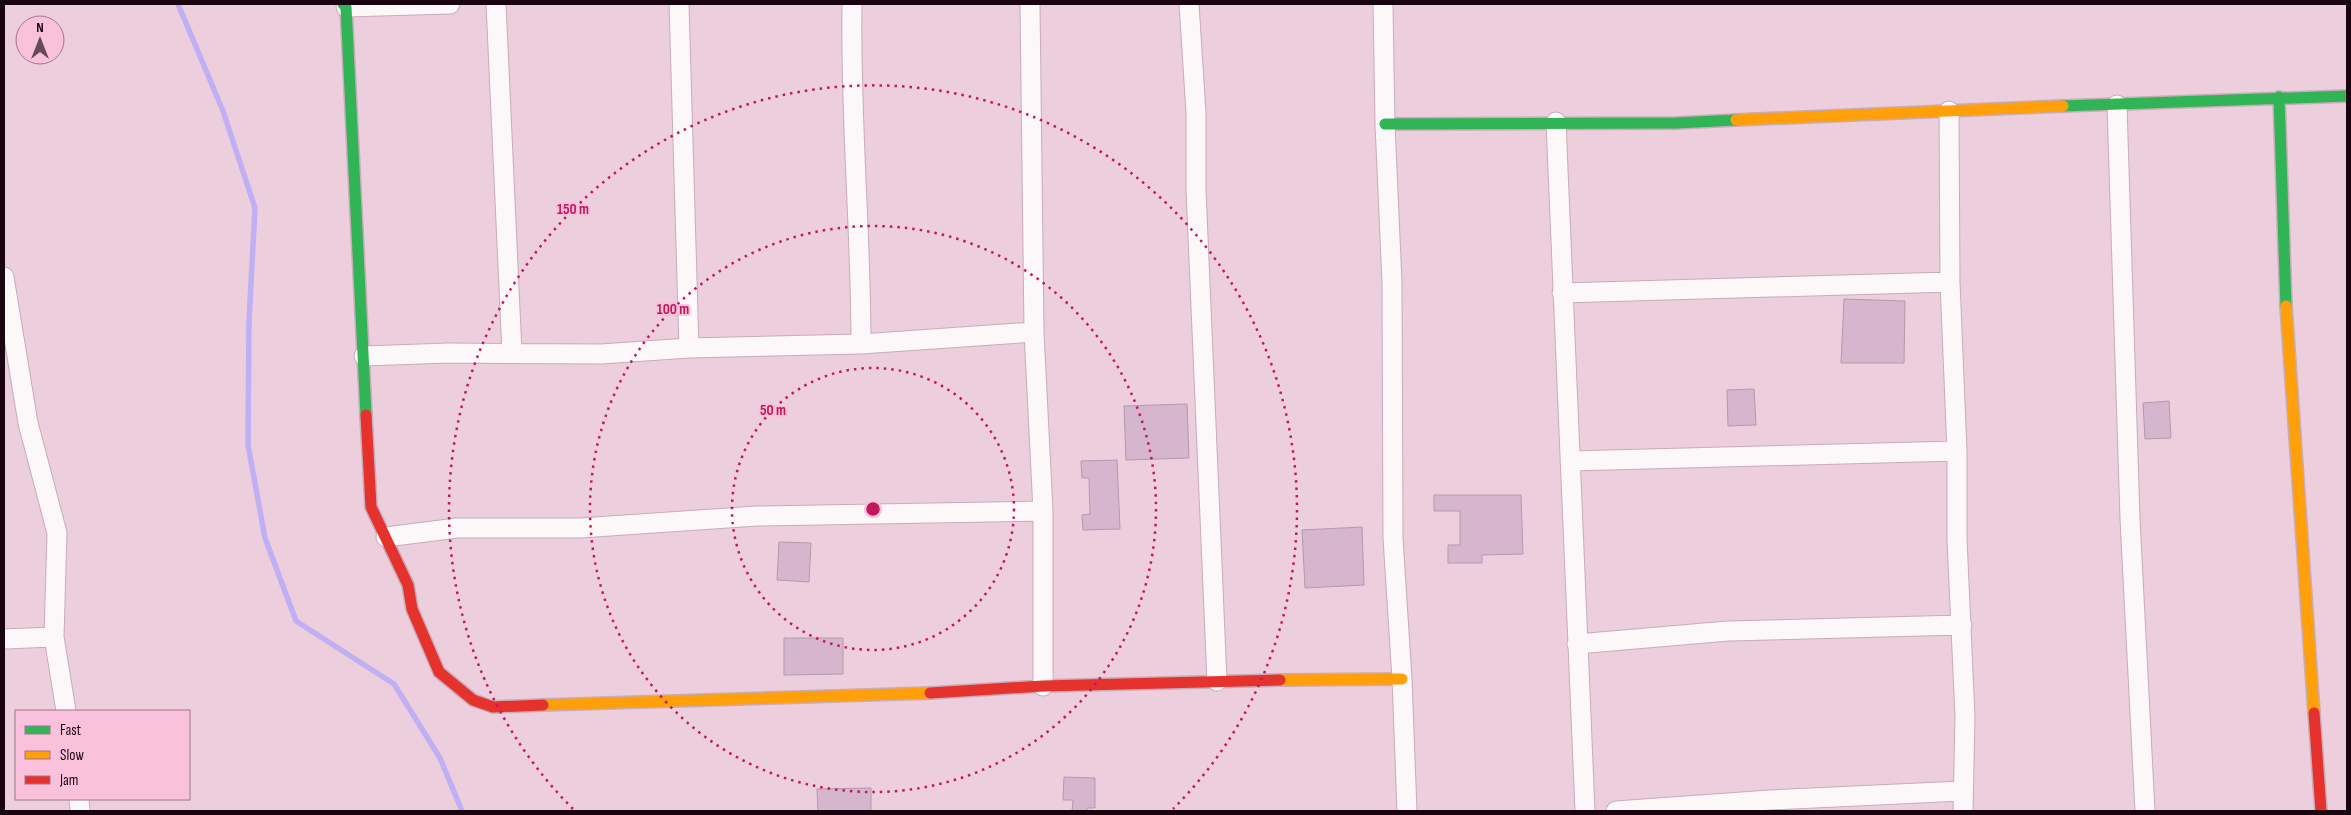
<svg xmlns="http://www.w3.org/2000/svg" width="2351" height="815" font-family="'Sofia Sans Condensed',sans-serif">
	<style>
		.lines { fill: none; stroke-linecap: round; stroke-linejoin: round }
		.stream { stroke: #c1aff3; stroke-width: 5.5 }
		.building { fill: #d6b6ce; stroke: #b29aaa }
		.street-casing { stroke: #c7acb9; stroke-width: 21 }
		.fast-casing { stroke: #c7acb9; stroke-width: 14 }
		.slow-casing { stroke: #c7acb9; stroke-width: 14 }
		.jam-casing { stroke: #c7acb9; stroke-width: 14 }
		.street { stroke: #fcf8fa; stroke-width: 19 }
		.fast { stroke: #30b455; stroke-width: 11 }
		.slow { stroke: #ff9f0a; stroke-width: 11 }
		.jam { stroke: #e5322d; stroke-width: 11 }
		.ring { fill: none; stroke: #c2185b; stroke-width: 2.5; stroke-dasharray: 2.5 5 }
		.centre { fill: #c2185b; stroke: #fac1dc; stroke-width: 2.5 }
		.ring-label { font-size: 15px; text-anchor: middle; font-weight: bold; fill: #c2185b; stroke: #fac1dc; stroke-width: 4; stroke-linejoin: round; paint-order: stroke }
	</style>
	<rect width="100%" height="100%" fill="#edcedd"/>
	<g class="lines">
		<path class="stream" d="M 178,4 L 223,111 L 255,208 L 249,321 L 248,445 L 265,538 L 296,621 L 394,684 L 440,758 L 462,811"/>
	</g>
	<path class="building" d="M 1844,299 L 1905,301 L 1904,363 L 1841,363 Z
		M 1754,389 L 1756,425 L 1728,426 L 1727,390 Z
		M 2169,401 L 2171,438 L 2145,439 L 2143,403 Z
		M 1187,404 L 1189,458 L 1126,460 L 1124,406 Z
		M 1117,460 L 1120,529 L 1083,530 L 1082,515 L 1090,514 L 1089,478 L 1082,478 L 1081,461 Z
		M 1434,495 L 1521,495 L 1523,554 L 1482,555 L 1482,563 L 1448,563 L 1448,545 L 1460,545 L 1460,511 L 1434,511 Z
		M 1362,527 L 1364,585 L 1305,588 L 1302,530 Z
		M 779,542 L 811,543 L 809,582 L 777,580 Z
		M 784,638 L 843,638 L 843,674 L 784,675 Z
		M 1064,777 L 1095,778 L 1095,808 L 1087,808 L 1087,811 L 1072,811 L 1073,800 L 1063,800 Z
		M 871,788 L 871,811 L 818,811 L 817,789 Z"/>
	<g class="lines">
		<g class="street-casing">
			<path id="street" d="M 496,4 L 512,353
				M 679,4 L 689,348
				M 852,4 C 850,117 861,230 861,344
				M 1030,4 L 1034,332 L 1043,511 L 1043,686
				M 1189,4 L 1196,113 L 1196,190 L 1217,681
				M 1383,4 L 1385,124 L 1392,283 L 1393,538 L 1402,679 L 1407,811
				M 346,7 L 450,4
				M 2117,105 L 2130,519 L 2145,811
				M 1949,111 L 1950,282 L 1957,451 L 1957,539 L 1965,717 L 1963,811
				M 1556,122 L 1585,811
				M 4,277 L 28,423 L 57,533 L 54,637 L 66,711
				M 1562,293 L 1950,282
				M 364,356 L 448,353 L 601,354 L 689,348 L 861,344 L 1034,332
				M 1570,461 L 1957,451
				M 386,537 L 457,528 L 580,528 L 757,516 L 1043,511
				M 4,639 L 54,637
				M 1577,644 L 1728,631 L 1962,625
				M 79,799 L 80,811
				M 1616,811 L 1770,800 L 1962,791"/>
		</g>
		<g class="fast-casing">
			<path id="fast" d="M 343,4 L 346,7 L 366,415
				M 2279,97 L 2286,306
				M 2063,106 L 2347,96
				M 1385,124 L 1676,123 L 1736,120"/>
		</g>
		<g class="slow-casing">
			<path id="slow" d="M 1736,120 L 2063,106
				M 2286,306 L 2314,713
				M 1280,680 L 1402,679
				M 543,705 L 930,693"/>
		</g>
		<g class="jam-casing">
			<path id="jam" d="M 366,415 L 371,507 L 408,585 L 412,609 L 439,672 L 473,700 L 493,707 L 543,705
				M 930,693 L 1043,686 L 1280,680
				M 2314,713 L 2321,811"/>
		</g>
		<use href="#street" class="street"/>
		<use href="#fast" class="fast"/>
		<use href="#slow" class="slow"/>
		<use href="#jam" class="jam"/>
	</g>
	<g class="ring">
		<circle cx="873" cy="509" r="141"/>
		<circle cx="873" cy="509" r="283"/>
		<path d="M573 809A424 424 0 1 1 1173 809"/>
	</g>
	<circle cx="873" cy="509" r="8" class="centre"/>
	<g class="ring-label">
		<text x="573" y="214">150 m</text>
		<text x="673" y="314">100 m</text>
		<text x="773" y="415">50 m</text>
	</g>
	<rect width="2351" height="815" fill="none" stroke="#1a040f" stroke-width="10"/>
	<rect x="15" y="710" width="175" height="90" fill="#fac1dc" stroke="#a0758a"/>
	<rect x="25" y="726" width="25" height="8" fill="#30b455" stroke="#a0758a"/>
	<text x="60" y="735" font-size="15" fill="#1a040f">Fast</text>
	<rect x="25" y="751" width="25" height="8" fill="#ff9f0a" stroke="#a0758a"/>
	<text x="60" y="760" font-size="15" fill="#1a040f">Slow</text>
	<rect x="25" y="776" width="25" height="8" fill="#e5322d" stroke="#a0758a"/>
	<text x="60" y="785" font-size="15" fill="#1a040f">Jam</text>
	<g transform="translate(40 40)"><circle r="24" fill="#fac1dc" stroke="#a0758a"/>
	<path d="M0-4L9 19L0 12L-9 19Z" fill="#644b57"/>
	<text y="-8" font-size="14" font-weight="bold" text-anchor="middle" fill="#1a040f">N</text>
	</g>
</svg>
